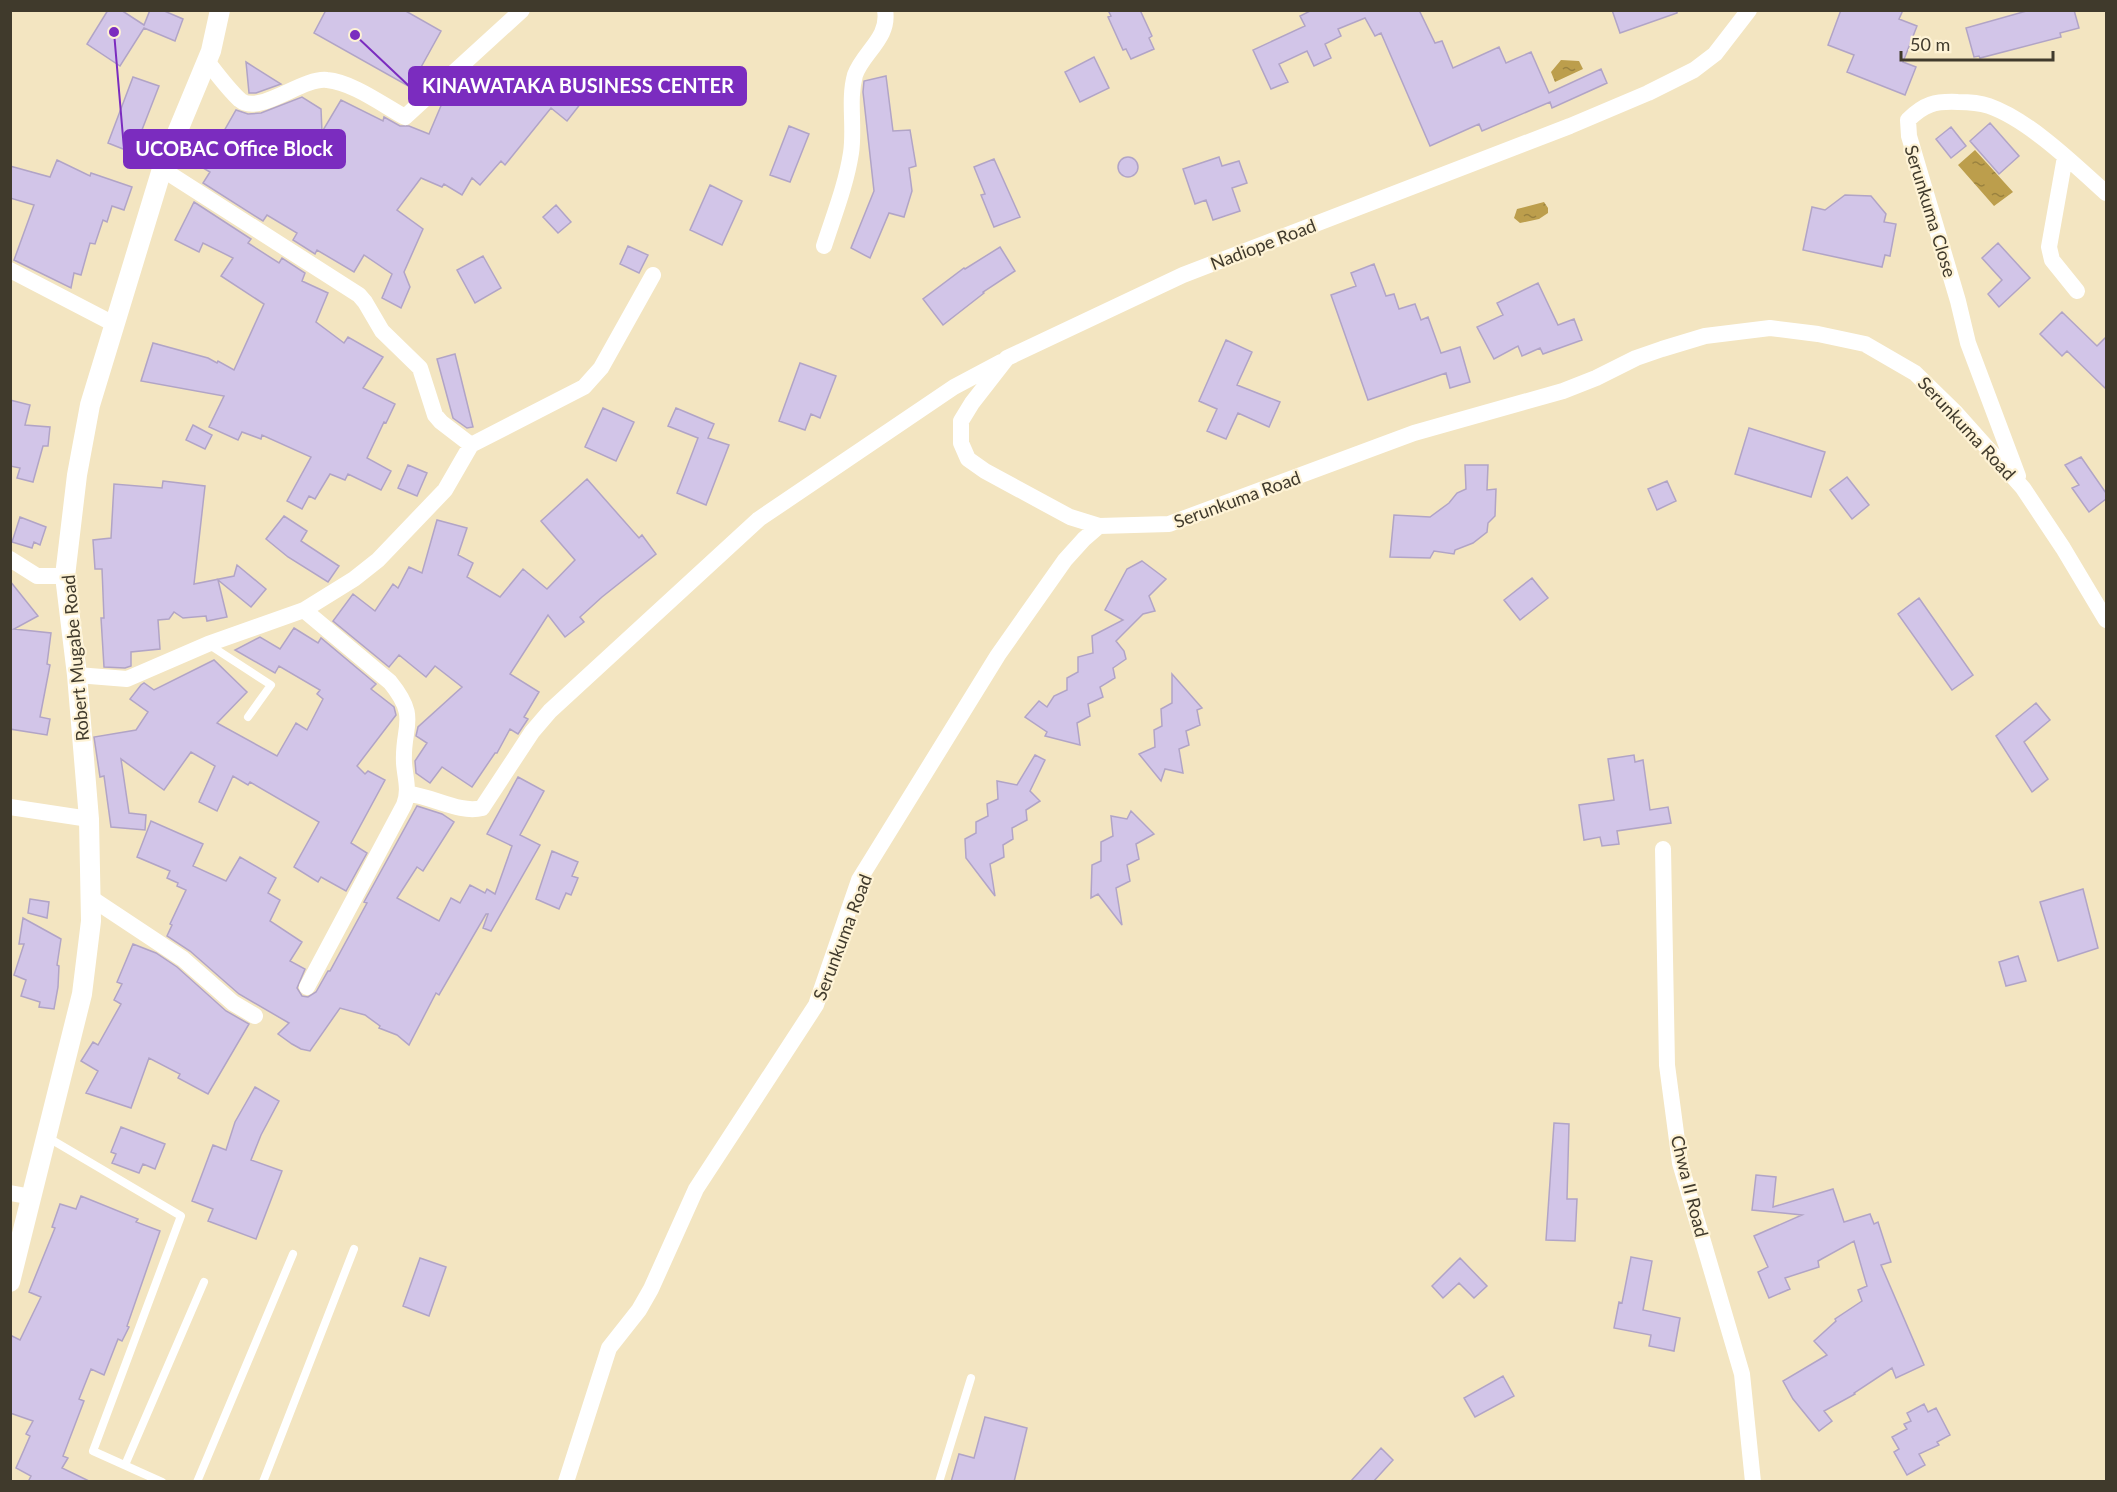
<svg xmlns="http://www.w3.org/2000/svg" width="2117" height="1492" font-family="Lato,sans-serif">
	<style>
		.water { fill: url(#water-ripples) }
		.building { fill: #d2c5e8; stroke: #b1a4c6; stroke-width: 1.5 }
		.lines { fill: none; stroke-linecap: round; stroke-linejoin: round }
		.service { stroke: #fff; stroke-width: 8 }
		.minor { stroke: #fff; stroke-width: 16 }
		.tertiary { stroke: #fff; stroke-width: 20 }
		.labels { text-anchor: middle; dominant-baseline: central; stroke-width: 4.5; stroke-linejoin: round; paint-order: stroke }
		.street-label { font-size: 18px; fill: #403a2c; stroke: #fef3d6 }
		.leader { fill: none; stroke: #7b2cbf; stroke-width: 2 }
		.callout-dot { fill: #7b2cbf; stroke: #fef3d6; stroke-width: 2 }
		.callout { fill: #7b2cbf; stroke: #7b2cbf; stroke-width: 2 }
		.callout-label { font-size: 20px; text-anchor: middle; font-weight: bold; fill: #fff }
	</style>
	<defs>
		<pattern id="water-ripples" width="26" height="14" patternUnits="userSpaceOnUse" patternTransform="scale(1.5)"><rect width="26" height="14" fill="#bc9e4c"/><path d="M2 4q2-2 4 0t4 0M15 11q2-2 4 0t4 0" fill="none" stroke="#9a823f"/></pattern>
	</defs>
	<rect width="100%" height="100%" fill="#f3e5c1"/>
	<path class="water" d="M 1561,60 L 1579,61 L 1583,69 L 1555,82 L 1551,72 Z
		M 1975,150 L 2013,192 L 1994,206 L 1958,165 Z
		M 1544,202 L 1548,208 L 1548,213 L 1539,219 L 1520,223 L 1514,218 L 1517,209 Z"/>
	<path class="building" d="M 108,10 L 121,10 L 144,25 L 150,10 L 162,10 L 183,19 L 175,41 L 144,28 L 120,66 L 87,44 Z
		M 326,10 L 404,10 L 441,31 L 410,87 L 314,33 Z
		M 1108,10 L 1140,10 L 1152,36 L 1149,38 L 1154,49 L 1131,59 L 1126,49 L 1123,50 L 1108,17 L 1111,16 Z
		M 1312,10 L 1419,10 L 1435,43 L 1442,41 L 1453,68 L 1499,47 L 1506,63 L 1531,52 L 1549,93 L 1601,69 L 1607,83 L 1552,108 L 1550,102 L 1482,131 L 1479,124 L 1430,146 L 1381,33 L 1375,36 L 1365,18 L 1338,29 L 1341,36 L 1325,44 L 1331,58 L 1314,66 L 1307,51 L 1279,64 L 1288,82 L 1271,89 L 1253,50 L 1305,26 L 1300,16 Z
		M 1612,10 L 1677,10 L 1677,13 L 1620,33 Z
		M 1841,10 L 1903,10 L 1899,19 L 1917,26 L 1903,62 L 1916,67 L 1905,95 L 1847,72 L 1854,55 L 1828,45 Z
		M 2030,10 L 2074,10 L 2079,28 L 2060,33 L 2061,37 L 1980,58 L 1979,56 L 1974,57 L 1966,28 Z
		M 1094,57 L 1109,88 L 1080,102 L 1065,72 Z
		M 246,62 L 281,84 L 256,93 L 249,93 Z
		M 474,68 L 515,100 L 527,85 L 535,91 L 551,71 L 585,98 L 567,121 L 551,108 L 505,165 L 501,161 L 480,185 L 472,178 L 462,195 L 444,184 L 442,187 L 421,178 L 397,210 L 423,229 L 404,272 L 410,287 L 401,308 L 382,298 L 392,274 L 364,255 L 354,272 L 317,250 L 315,254 L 293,240 L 297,233 L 267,215 L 263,221 L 203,183 L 210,172 L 203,168 L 236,110 L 248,114 L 261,113 L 302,97 L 321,109 L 322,132 L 341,100 L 383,121 L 384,117 L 400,126 L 409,126 L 429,134 L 446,94 L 450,96 Z
		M 886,76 L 893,131 L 910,130 L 916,166 L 909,168 L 912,191 L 904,217 L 889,213 L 870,258 L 851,248 L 874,191 L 863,92 L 864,81 Z
		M 133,77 L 159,86 L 133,153 L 108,143 Z
		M 1990,123 L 2019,156 L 1999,174 L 1970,141 Z
		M 789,126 L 809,134 L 790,182 L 770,175 Z
		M 1951,127 L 1966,146 L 1951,158 L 1936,139 Z
		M 1219,157 L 1222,166 L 1239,161 L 1247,183 L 1232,188 L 1240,211 L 1213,220 L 1206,200 L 1195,204 L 1183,169 Z
		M1118 167a10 10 0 1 1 20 0a10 10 0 1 1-20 0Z
		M 994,159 L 1020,217 L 994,227 L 981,195 L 985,194 L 974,167 Z
		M 57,160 L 90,176 L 91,173 L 132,187 L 124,210 L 112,206 L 107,222 L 103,220 L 95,244 L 90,243 L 81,275 L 74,273 L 71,288 L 14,260 L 34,205 L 10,198 L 10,166 L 50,177 Z
		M 710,185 L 742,201 L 722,245 L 690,230 Z
		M 1845,195 L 1871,196 L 1886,214 L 1884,222 L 1896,224 L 1890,256 L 1885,255 L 1882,267 L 1803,250 L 1812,207 L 1825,210 Z
		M 194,202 L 251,239 L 248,243 L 279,263 L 282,258 L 305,273 L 302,281 L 328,293 L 316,322 L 344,343 L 348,337 L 383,357 L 363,388 L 395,404 L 386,423 L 384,422 L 367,458 L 391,471 L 381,490 L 348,474 L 345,480 L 330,474 L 315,499 L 309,496 L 302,509 L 287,501 L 311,457 L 262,435 L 261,439 L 242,432 L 238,440 L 209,427 L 224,396 L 141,381 L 153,343 L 208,358 L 217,363 L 218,361 L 234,370 L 264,304 L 221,276 L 233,258 L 203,243 L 199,252 L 175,240 Z
		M 556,205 L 571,222 L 558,233 L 543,217 Z
		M 1998,243 L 2030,278 L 1999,307 L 1988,294 L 2002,280 L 1982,258 Z
		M 628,246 L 648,255 L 639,273 L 620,264 Z
		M 1000,247 L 1015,271 L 983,292 L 984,293 L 943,325 L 923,299 L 964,268 L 965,269 Z
		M 483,256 L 501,288 L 475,303 L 457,270 Z
		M 1374,264 L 1386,296 L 1394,294 L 1399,309 L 1415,304 L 1421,320 L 1428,317 L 1441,353 L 1460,347 L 1470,382 L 1450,388 L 1446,373 L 1368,400 L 1331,295 L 1356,286 L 1351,273 Z
		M 1538,283 L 1558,325 L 1574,319 L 1582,340 L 1543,354 L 1540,348 L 1522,356 L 1518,346 L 1494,359 L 1477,327 L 1503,315 L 1497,303 Z
		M 2062,312 L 2097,346 L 2106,337 L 2106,389 L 2067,351 L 2062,356 L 2040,334 Z
		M 1226,340 L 1252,352 L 1237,385 L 1280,402 L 1269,427 L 1238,413 L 1226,439 L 1207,431 L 1217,409 L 1199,401 Z
		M 455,354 L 473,427 L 467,428 L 453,418 L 437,359 Z
		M 800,363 L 836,376 L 820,418 L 811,414 L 805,430 L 779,421 Z
		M 10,400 L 30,405 L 25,425 L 50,427 L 48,446 L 43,446 L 33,482 L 17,478 L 20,468 L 10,466 Z
		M 603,408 L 634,422 L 616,461 L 585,447 Z
		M 676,408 L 714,424 L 708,438 L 729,445 L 706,505 L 677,493 L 698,438 L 668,426 Z
		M 193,425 L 212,435 L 205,449 L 186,440 Z
		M 1749,428 L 1825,452 L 1811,497 L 1735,474 Z
		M 2081,457 L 2106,493 L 2106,499 L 2089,512 L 2072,488 L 2079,485 L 2065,465 Z
		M 408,465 L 427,473 L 417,496 L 398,488 Z
		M 1465,465 L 1488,465 L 1487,490 L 1496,489 L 1495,516 L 1488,523 L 1487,532 L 1473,543 L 1455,550 L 1454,554 L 1434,551 L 1430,558 L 1390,557 L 1394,515 L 1430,517 L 1449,503 L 1457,493 L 1466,489 Z
		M 1847,477 L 1869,505 L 1852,519 L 1830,490 Z
		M 587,479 L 639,538 L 642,535 L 656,554 L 602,597 L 580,617 L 584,622 L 565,637 L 548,615 L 510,674 L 539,692 L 524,717 L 528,719 L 518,734 L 510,729 L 497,753 L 495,753 L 472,787 L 442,767 L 430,783 L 416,773 L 415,761 L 427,743 L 416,736 L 418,727 L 462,687 L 435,666 L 426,677 L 399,655 L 389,667 L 333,621 L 353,594 L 375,611 L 393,584 L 398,588 L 409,567 L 422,573 L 437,520 L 467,528 L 458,555 L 473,563 L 467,577 L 500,597 L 523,569 L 547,589 L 575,560 L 541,521 Z
		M 163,481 L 205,486 L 194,584 L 234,576 L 237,565 L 266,589 L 251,607 L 218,580 L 227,617 L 207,621 L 206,616 L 183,618 L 174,612 L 169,619 L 158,620 L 160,649 L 131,652 L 131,666 L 125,668 L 104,667 L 101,618 L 104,618 L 102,569 L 95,569 L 93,540 L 111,538 L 114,484 L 162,488 Z
		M 1667,481 L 1676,501 L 1657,510 L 1648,489 Z
		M 284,516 L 307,531 L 301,541 L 339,566 L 328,582 L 288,557 L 266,539 Z
		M 20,517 L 46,527 L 40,545 L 34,542 L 32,548 L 12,542 Z
		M 1142,561 L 1166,579 L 1149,596 L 1155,611 L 1143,614 L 1116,641 L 1124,651 L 1126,659 L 1113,668 L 1115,678 L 1100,687 L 1103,697 L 1088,704 L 1090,716 L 1077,723 L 1080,745 L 1045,736 L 1047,732 L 1025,717 L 1039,701 L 1047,707 L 1054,696 L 1067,690 L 1067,678 L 1078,672 L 1078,657 L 1093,653 L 1092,636 L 1123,620 L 1105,610 L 1127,569 Z
		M 1532,578 L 1548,598 L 1520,620 L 1504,600 Z
		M 10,581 L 38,616 L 14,629 L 51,633 L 47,664 L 50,665 L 40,717 L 50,719 L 47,735 L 10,729 Z
		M 1919,598 L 1973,675 L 1952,690 L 1898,614 Z
		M 294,628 L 318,643 L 321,638 L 376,684 L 371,689 L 394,707 L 396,715 L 357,766 L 365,774 L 368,771 L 385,780 L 351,843 L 367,853 L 346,891 L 321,877 L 318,882 L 294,867 L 319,822 L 250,782 L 248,785 L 233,776 L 217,811 L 199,802 L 215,766 L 191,752 L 164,790 L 121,759 L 129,813 L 146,815 L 145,830 L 111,827 L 104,776 L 100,777 L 94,737 L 136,730 L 148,712 L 130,699 L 141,685 L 144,683 L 154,690 L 214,660 L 247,692 L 217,723 L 277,756 L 296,723 L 307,730 L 323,699 L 317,694 L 320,690 L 279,666 L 275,673 L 235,650 L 260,637 L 280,649 Z
		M 1172,674 L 1202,708 L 1197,710 L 1200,725 L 1186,731 L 1189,745 L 1179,749 L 1183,773 L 1165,769 L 1161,781 L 1139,754 L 1155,747 L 1154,730 L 1162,726 L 1161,709 L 1172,703 Z
		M 2036,703 L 2050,720 L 2024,742 L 2048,779 L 2032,792 L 1996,736 Z
		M 1035,755 L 1045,760 L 1030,791 L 1040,801 L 1026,810 L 1027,820 L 1012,828 L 1013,839 L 1003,845 L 1004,857 L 990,864 L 995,896 L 966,858 L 965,839 L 976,833 L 976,822 L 988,816 L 987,804 L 998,799 L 997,781 L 1017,785 Z
		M 1634,755 L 1635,762 L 1643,760 L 1650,810 L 1668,807 L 1671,823 L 1617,831 L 1619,844 L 1602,846 L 1600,837 L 1584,840 L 1579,805 L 1614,800 L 1608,759 Z
		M 518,777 L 544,791 L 520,835 L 540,845 L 491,931 L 483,928 L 488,914 L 486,914 L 439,995 L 436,993 L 409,1045 L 397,1035 L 379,1028 L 380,1026 L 365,1015 L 340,1008 L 310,1051 L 301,1049 L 292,1044 L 278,1034 L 289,1023 L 239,994 L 190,951 L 167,936 L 172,925 L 170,924 L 186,890 L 177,886 L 178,883 L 167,878 L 170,871 L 137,857 L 151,821 L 203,844 L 193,866 L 226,881 L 240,857 L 276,878 L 268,893 L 280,900 L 270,921 L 302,942 L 290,961 L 305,969 L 297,988 L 302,996 L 308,997 L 316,992 L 328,971 L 330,971 L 367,903 L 364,902 L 417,806 L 442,814 L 454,822 L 423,871 L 417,867 L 397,898 L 439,921 L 451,898 L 460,903 L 470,885 L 485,893 L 487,889 L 495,894 L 512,846 L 487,834 Z
		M 1131,811 L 1154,834 L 1136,844 L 1139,859 L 1127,865 L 1130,881 L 1116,888 L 1122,925 L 1098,894 L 1091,898 L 1092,865 L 1101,861 L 1101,842 L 1113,836 L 1111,816 L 1127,819 Z
		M 552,851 L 578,862 L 572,876 L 578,878 L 571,895 L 566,893 L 559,909 L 536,899 Z
		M 2083,889 L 2098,948 L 2058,961 L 2040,902 Z
		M 30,899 L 49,902 L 47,918 L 28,913 Z
		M 23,918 L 61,939 L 57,965 L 59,966 L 58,987 L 54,1009 L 39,1007 L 40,1002 L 21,996 L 26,980 L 14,975 L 24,944 L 19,944 Z
		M 133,944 L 156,953 L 177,967 L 226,1011 L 249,1024 L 208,1094 L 178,1078 L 180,1074 L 149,1058 L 131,1108 L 86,1093 L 98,1071 L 81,1061 L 93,1042 L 98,1045 L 121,1004 L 114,1000 L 122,984 L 117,982 Z
		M 2018,956 L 2026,981 L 2006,986 L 1999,962 Z
		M 255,1087 L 279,1101 L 261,1135 L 251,1160 L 282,1171 L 256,1239 L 208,1221 L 213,1209 L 192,1201 L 213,1145 L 226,1150 L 235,1122 Z
		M 1554,1123 L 1569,1124 L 1567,1199 L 1577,1199 L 1575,1241 L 1546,1240 Z
		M 121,1127 L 165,1144 L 155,1169 L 143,1164 L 139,1173 L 112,1163 L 116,1154 L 111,1152 Z
		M 1756,1175 L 1776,1177 L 1773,1207 L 1833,1189 L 1844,1222 L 1870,1214 L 1874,1224 L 1878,1222 L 1891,1262 L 1881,1265 L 1924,1365 L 1896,1378 L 1892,1368 L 1854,1393 L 1855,1394 L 1824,1411 L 1832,1421 L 1819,1431 L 1793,1399 L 1783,1381 L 1827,1355 L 1814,1341 L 1836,1321 L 1835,1319 L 1862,1301 L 1858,1290 L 1867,1286 L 1854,1241 L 1818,1261 L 1819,1267 L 1785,1278 L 1790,1289 L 1769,1298 L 1758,1272 L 1768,1267 L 1754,1236 L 1802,1215 L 1752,1210 Z
		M 81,1196 L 138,1219 L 136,1222 L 160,1231 L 127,1326 L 129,1327 L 122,1341 L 118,1339 L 104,1375 L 91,1369 L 79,1399 L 84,1401 L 63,1456 L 68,1458 L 62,1468 L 91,1482 L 28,1482 L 31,1476 L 16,1468 L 30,1436 L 26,1434 L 33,1421 L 10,1413 L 10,1335 L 20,1340 L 41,1297 L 29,1292 L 55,1228 L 52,1227 L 60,1204 L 76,1209 Z
		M 1631,1257 L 1652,1261 L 1643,1310 L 1680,1318 L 1674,1351 L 1649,1346 L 1651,1335 L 1614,1328 L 1619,1302 L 1622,1303 Z
		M 420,1258 L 446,1267 L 429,1316 L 403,1306 Z
		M 1460,1258 L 1487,1286 L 1474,1298 L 1459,1283 L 1443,1298 L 1432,1286 Z
		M 1503,1376 L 1514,1396 L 1475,1417 L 1464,1398 Z
		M 1924,1404 L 1928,1412 L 1936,1408 L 1950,1435 L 1937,1442 L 1939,1445 L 1919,1454 L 1925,1465 L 1907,1475 L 1894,1452 L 1899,1449 L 1892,1437 L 1907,1429 L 1904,1424 L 1911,1421 L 1907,1413 Z
		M 985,1417 L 1027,1428 L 1014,1482 L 951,1482 L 959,1454 L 974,1458 Z
		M 1381,1448 L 1393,1460 L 1373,1482 L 1350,1482 Z"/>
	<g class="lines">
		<path class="service" d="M 208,644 L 271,685 L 248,717
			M 47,1137 L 181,1216 L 93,1451 L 162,1482
			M 125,1465 L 204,1282
			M 197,1482 L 293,1254
			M 263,1482 L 354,1249
			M 939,1482 L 971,1378"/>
		<path class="minor" d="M 207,61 C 217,74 228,89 240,100 C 259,116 302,77 327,80 C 352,82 383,105 405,117 L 522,10
			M 2065,157 L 2049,247 L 2052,260 L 2077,291
			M 162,169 L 359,295 L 365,302 L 382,331 L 420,368 L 435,415 L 441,422 L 471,445
			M 824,246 C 834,215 846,185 851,153 C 855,127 848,100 855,75 C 863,52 890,38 885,10
			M 10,270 L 114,324
			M 2018,476 L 1968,343 L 1958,301 L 1909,136 L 1908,120 C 1924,104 1935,101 1958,102 C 1968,102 1980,103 1989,106 C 2029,120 2075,165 2106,193
			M 1099,526 L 1070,517 L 985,471 L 968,459 L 961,443 L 961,421 L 972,403 L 1007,358 L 1183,275 L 1570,126 L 1648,93 L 1694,70 L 1715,54 L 1749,10
			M 10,559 L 37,576 L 65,576
			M 304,610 L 390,682 C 420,719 402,725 404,763 C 405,778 410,790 404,805 L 307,987
			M 77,675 L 127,679 L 208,644 L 304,610 L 354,579 L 378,560 L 445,490 L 471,445 L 584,387 L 601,368 L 653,275
			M 409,794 C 432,796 460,814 482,808 L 532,732 L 550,711 L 759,519 L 954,387 L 1001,362
			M 10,807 L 89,819
			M 1663,849 L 1667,1065 L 1680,1163 L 1742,1374 L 1753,1482
			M 91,898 L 183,959 L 233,1003 L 255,1016
			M 10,1193 L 32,1197
			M 566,1482 L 609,1348 L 639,1310 L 651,1289 L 696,1189 L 816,1005 L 859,880 L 998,655 L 1065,560 L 1084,539 L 1099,526 L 1169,524 L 1414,433 L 1563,391 L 1596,378 L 1636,358 L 1662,349 L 1705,336 L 1770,328 L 1818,334 L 1865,344 L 1915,373 L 1956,413 L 2023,488 L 2063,548 L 2106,620"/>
		<path class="tertiary" d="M 10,1282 L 82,994 L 91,921 L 89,819 L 77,675 L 65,576 L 77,475 L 90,405 L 162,169 L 211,51 L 220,10"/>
	</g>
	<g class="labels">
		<g class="street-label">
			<text transform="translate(1931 211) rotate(73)">Serunkuma Close</text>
			<text transform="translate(1263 244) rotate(-21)">Nadiope Road</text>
			<text transform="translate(1967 428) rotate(47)">Serunkuma Road</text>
			<text transform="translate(1237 499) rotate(-20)">Serunkuma Road</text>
			<text transform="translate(75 658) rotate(-95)">Robert Mugabe Road</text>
			<text transform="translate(842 937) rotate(-69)">Serunkuma Road</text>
			<text transform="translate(1690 1186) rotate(76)">Chwa II Road</text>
		</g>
	</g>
	<path class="leader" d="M355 35L409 86M114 32L124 149"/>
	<g class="callout-dot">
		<circle cx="355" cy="35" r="6"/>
		<circle cx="114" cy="32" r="6"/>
	</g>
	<g class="callout">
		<rect x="409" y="67" width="337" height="38" rx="6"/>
		<rect x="124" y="130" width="221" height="38" rx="6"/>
	</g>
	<g class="callout-label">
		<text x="578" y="93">KINAWATAKA BUSINESS CENTER</text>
		<text x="234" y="156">UCOBAC Office Block</text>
	</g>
	<rect width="2117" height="1492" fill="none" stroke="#403a2c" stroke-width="24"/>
	<path d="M1901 51v9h152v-9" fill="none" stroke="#403a2c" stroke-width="3"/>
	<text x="1910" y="51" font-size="18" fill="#403a2c" stroke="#fef3d6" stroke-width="4.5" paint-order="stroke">50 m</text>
</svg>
